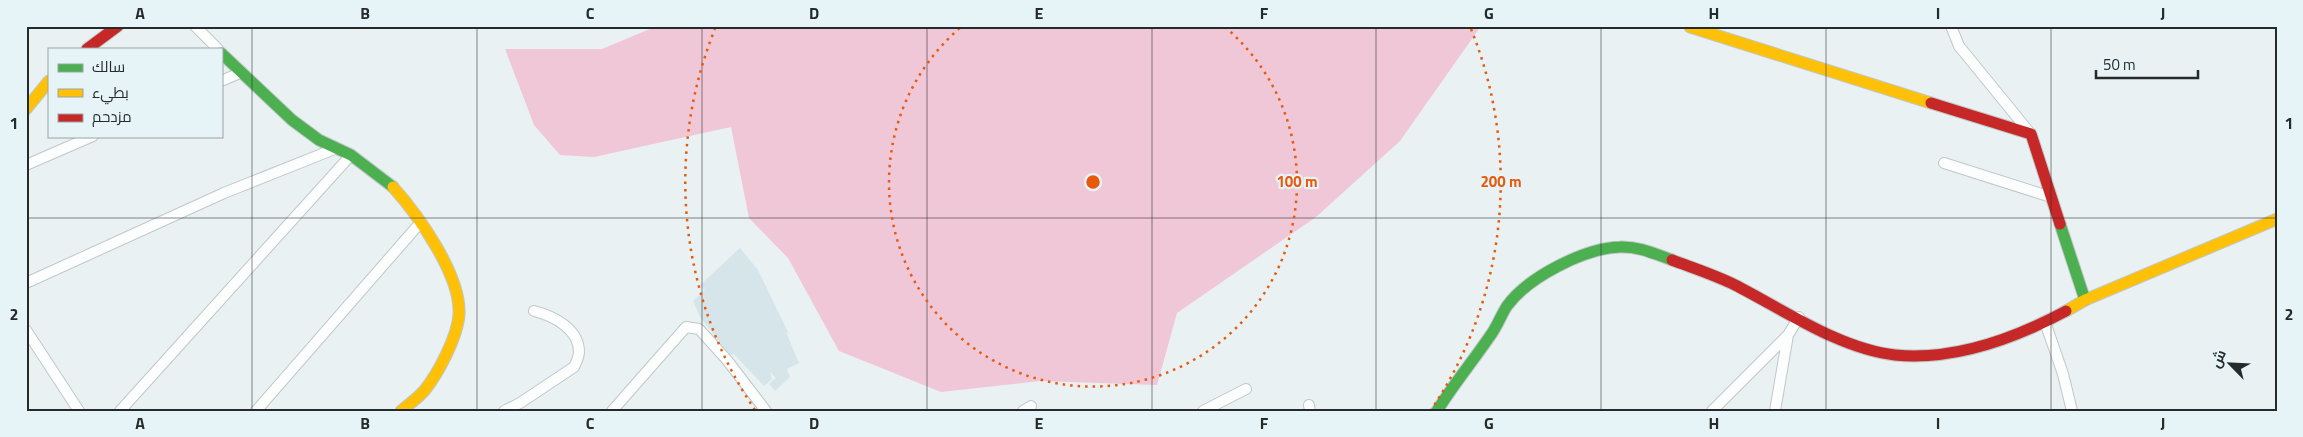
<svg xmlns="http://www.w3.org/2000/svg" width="2303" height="437" font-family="'Titillium Web',Cairo,sans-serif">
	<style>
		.built { fill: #d6e5e9 }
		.forest { fill: #f0c7d6 }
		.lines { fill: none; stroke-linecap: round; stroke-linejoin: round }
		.street-casing { stroke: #c1c7c9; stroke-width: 12 }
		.fast-casing { stroke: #c1c7c9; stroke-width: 13 }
		.slow-casing { stroke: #c1c7c9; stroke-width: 13 }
		.jam-casing { stroke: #c1c7c9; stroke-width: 13 }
		.street { stroke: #fcfdfd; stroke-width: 10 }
		.fast { stroke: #4caf50; stroke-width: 11 }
		.slow { stroke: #ffc107; stroke-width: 11 }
		.jam { stroke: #c62828; stroke-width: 11 }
		.grid { fill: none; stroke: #252a2b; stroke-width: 1; stroke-opacity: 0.55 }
		.ring { fill: none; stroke: #e8590c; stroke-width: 2.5; stroke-dasharray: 2.5 5 }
		.centre { fill: #e8590c; stroke: #e6f4f7; stroke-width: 2.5 }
		.ring-label { font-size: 15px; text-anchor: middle; font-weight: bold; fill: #e8590c; stroke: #e6f4f7; stroke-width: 4.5; stroke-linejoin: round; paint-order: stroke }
		.neatline { fill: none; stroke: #252a2b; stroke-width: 2 }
		.grid-label { font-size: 16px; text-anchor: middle; font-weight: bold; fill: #252a2b }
	</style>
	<rect width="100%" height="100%" fill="#eaf1f3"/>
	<path class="built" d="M 740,248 L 758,270 L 789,334 L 786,332 L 799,363 L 787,369 L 790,377 L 775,391 L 769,384 L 776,378 L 770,372 L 772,379 L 764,386 L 734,354 L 730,355 L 700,317 L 693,301 L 705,290 L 700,285 Z"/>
	<path class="forest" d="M 657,26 L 1481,26 L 1400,141 L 1316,217 L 1177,313 L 1157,385 L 1040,381 L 941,392 L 839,351 L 788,258 L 749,218 L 731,127 L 594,157 L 560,155 L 534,125 L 505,49 L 602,49 Z"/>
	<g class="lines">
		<g class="street-casing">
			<path id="street" d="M 195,26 L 218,49
				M 1951,26 L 1959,46 L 2030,133
				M 221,81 L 240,73
				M 1944,163 L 2051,197
				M 26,165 L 93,136
				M 26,283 L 224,193 L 337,148
				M 2045,322 L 2063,374 L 2072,411
				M 26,330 L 79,411
				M 1309,405 L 1310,411
				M 120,411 L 351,155
				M 256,411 L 420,223
				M 504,411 L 520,403 L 574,367 C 576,363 579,356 579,352 C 579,329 554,316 534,311
				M 612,411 L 686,327 L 699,329 L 727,360 L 766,411
				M 1023,411 L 1031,406
				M 1203,411 L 1246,389
				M 1712,411 L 1788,335
				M 1775,411 L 1788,335 L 1799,317"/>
		</g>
		<g class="fast-casing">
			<path id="fast" d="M 221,53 L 292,120 L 319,140 L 351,155 L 393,187
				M 2060,224 L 2085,300
				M 1437,411 C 1453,385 1473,361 1490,336 C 1497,327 1501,315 1507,306 C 1528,277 1585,248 1620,247 C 1638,246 1655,254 1672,260"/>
		</g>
		<g class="slow-casing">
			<path id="slow" d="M 1690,27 L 1931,103
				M 26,109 L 49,81
				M 393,187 C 418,215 461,275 459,314 C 458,336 438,374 424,391 C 418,398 408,405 401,411
				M 2066,311 L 2085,300 L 2277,219"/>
		</g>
		<g class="jam-casing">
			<path id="jam" d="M 87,49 L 118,26
				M 1931,103 L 2031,134 L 2060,224
				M 1672,260 C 1693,268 1715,275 1735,285 C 1784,310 1840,349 1895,355 C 1955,361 2014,339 2066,311"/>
		</g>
		<use href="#street" class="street"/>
		<use href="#fast" class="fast"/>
		<use href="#slow" class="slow"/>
		<use href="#jam" class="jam"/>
	</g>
	<path class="grid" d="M 252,26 L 252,411M 477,26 L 477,411M 702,26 L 702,411M 927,26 L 927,411M 1152,26 L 1152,411M 1376,26 L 1376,411M 1601,26 L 1601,411M 1826,26 L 1826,411M 2051,26 L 2051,411M 26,218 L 2277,218"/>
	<g class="ring">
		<path d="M1225 27A204 204 0 1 1 961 27"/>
		<path d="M755 410A408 408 0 0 1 715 29M1471 29A408 408 0 0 1 1431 410"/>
	</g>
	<circle cx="1093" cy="182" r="8" class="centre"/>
	<g class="ring-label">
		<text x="1297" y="187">100 m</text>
		<text x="1501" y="187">200 m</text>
	</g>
	<rect width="2303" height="437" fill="none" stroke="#e6f4f7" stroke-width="55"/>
	<rect x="48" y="48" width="175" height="90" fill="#e6f4f7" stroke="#99a3a5"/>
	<rect x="58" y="64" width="25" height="8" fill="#4caf50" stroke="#99a3a5"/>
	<text x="92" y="72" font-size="15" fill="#252a2b">سالك</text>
	<rect x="58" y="89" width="25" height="8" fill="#ffc107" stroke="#99a3a5"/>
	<text x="92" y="98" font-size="15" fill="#252a2b">بطيء</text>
	<rect x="58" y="114" width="25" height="8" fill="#c62828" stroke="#99a3a5"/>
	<text x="92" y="122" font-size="15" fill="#252a2b">مزدحم</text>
	<g transform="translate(2230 364) rotate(294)" stroke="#e6f4f7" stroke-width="4" paint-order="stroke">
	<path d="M0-4L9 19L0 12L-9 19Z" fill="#252a2b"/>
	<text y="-8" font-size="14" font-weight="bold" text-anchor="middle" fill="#252a2b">ش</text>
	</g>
	<path d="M2096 70v8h102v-8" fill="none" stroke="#252a2b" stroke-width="2.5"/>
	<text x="2103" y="70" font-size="15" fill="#252a2b" stroke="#e6f4f7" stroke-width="4" paint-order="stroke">50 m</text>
	<rect x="28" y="28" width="2248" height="382" class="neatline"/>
	<g class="grid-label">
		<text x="140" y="19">A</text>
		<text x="365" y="19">B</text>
		<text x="590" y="19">C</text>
		<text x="814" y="19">D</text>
		<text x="1039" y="19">E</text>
		<text x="1264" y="19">F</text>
		<text x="1489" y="19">G</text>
		<text x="1714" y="19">H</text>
		<text x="1938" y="19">I</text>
		<text x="2163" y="19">J</text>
		<text x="14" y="129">1</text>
		<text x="2289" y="129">1</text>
		<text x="14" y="320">2</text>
		<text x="2289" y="320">2</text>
		<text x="140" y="429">A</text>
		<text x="365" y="429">B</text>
		<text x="590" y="429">C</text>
		<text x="814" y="429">D</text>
		<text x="1039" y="429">E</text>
		<text x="1264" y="429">F</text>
		<text x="1489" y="429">G</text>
		<text x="1714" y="429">H</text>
		<text x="1938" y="429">I</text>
		<text x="2163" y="429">J</text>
	</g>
</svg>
